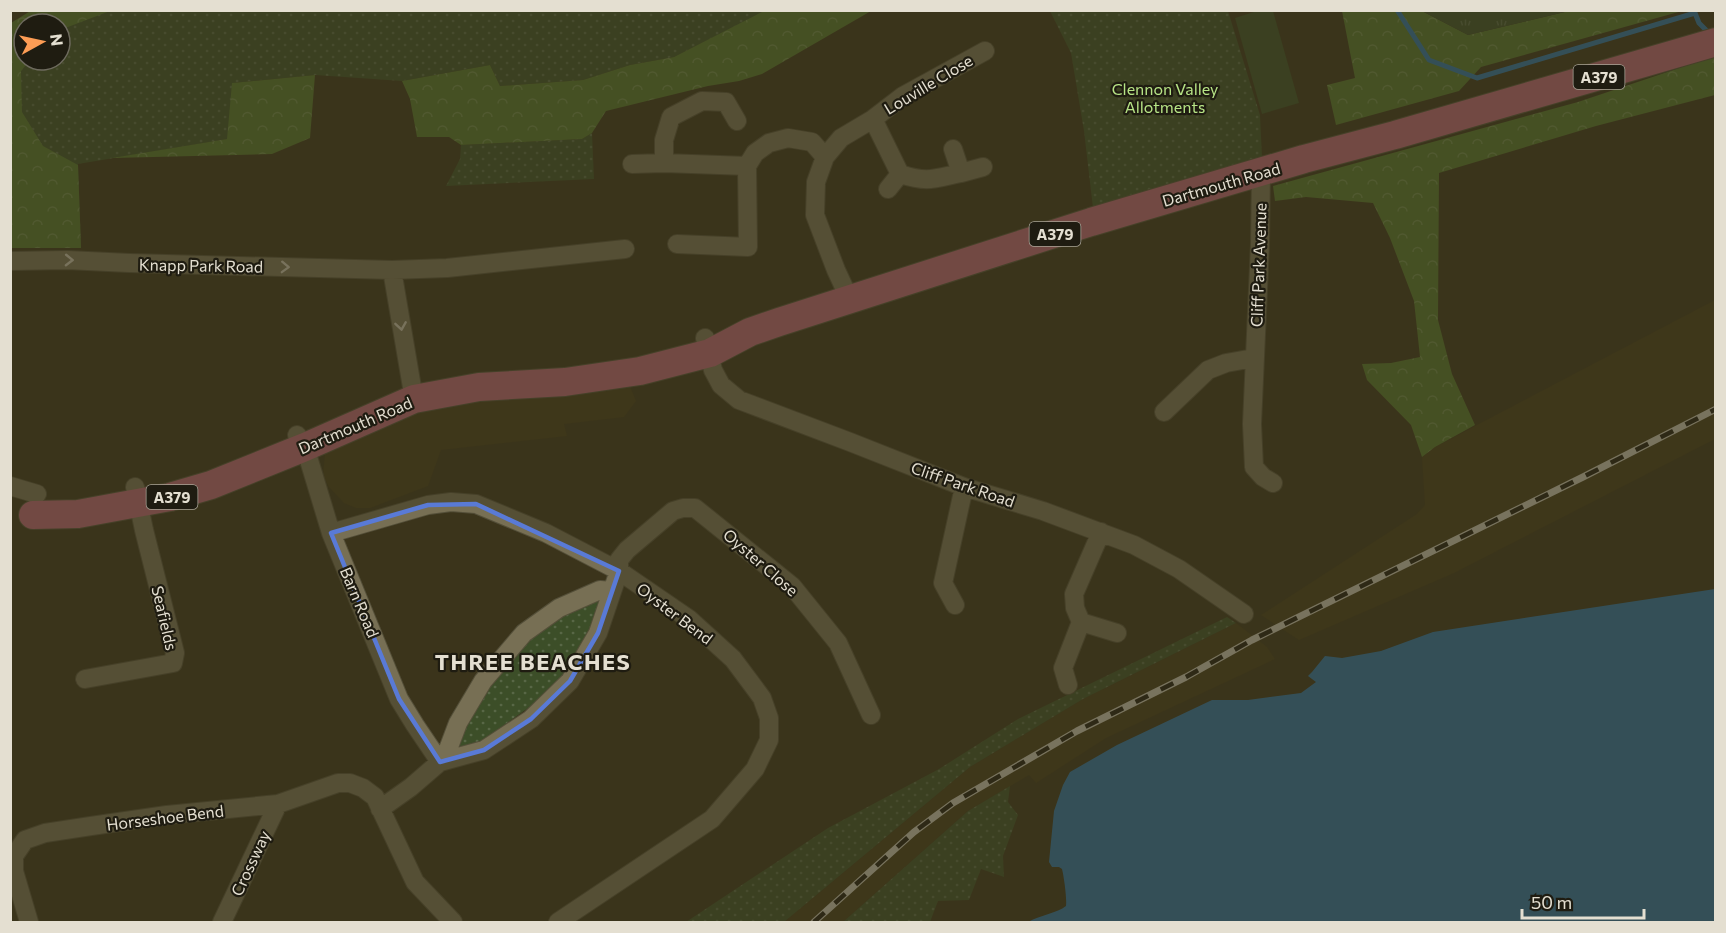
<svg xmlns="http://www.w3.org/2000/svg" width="1726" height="933" font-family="Commissioner,sans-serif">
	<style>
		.built { fill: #433a1a }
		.grass { fill: url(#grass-dots); fill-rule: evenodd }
		.forest { fill: url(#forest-crowns) }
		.park { fill: url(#park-tufts) }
		.pitch { fill: #3c4e28 }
		.water { fill: #2e70a1 }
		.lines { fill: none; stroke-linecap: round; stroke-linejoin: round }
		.stream { stroke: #2e70a1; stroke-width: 5 }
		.street-casing { stroke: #544f39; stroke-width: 20 }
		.primary-casing { stroke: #544f39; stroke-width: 30 }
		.street { stroke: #776f54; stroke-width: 18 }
		.primary { stroke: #b56373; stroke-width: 28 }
		.rail-casing { stroke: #c4bfaf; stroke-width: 7 }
		.rail { stroke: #1f1c11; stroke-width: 4.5; stroke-dasharray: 14; stroke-linecap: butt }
		.oneway { stroke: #c3bdac }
		.marked { fill: none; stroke: #597ad6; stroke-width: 4.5; stroke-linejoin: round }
		.labels { text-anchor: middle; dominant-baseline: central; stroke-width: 4.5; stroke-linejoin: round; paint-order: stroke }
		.shield { fill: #1f1c11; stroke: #a9a497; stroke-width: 1.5 }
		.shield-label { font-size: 15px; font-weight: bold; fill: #e4dfd1 }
		.street-label { font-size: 16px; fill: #e4dfd1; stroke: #1f1c11 }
		.park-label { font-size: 16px; fill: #b7e486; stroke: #1f1c11 }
		.district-label { font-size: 22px; font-weight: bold; letter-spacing: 1.5px; fill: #e4dfd1; stroke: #1f1c11 }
	</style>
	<defs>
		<pattern id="grass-dots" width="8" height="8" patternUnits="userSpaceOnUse" patternTransform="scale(1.5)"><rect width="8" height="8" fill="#3c4e28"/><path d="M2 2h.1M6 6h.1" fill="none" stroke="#586746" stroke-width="1.8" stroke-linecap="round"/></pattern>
		<pattern id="forest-crowns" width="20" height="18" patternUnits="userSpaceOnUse" patternTransform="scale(1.5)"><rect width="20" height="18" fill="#53712d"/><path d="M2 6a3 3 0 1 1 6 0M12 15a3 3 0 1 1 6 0" fill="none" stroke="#6c854a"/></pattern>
		<pattern id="park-tufts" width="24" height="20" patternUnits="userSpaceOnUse" patternTransform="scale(1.5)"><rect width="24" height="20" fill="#3c4e28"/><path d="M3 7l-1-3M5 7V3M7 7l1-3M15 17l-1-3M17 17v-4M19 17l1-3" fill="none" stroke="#586746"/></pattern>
	</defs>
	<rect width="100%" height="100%" fill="#3b341b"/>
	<path class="built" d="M 1715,300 L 1715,439 L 1454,573 L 1299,640 L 1261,615 L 1417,514 L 1425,505 L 1422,457 L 1435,447 Z
		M 629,384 L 636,401 L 624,417 L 564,424 L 567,436 L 441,450 L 428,486 L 370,508 L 356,508 L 344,503 L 329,487 L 323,476 L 325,453 L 429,404 Z
		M 1236,623 L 1267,647 L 1275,659 L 1106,738 L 1036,783 L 1029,775 L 968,811 L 843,922 L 784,922 L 970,767 L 1083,699 Z"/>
	<path class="grass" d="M 32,11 L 766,11 L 674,57 L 630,65 L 583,80 L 500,86 L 490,65 L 402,81 L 315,75 L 233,83 L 228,139 L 78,164 L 81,248 L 11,248 L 11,23 ZM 24,24 L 60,24 L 60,60 L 24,60 Z
		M 1050,11 L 1228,11 L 1260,115 L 1262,157 L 1093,208 L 1084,131 L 1071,53 Z
		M 592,133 L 594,179 L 446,186 L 460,159 L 461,145 L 582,139 Z
		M 599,599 L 601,603 L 588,638 L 552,691 L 483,740 L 456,751 L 459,733 L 482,690 L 524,642 L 567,611 Z
		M 1227,617 L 1236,623 L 1083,699 L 970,767 L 784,922 L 686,922 L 828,828 L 939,769 L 1018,719 Z
		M 1010,786 L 1008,802 L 1018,815 L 1003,856 L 1004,877 L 981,869 L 969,900 L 938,901 L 930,922 L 843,922 L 968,811 Z"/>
	<path class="forest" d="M 32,10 L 110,11 L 60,30 L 60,24 L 24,24 L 24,60 L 30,60 L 21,71 L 22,112 L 43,146 L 78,165 L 81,248 L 11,248 L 11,23 Z
		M 766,10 L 871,11 L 762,74 L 739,81 L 708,86 L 606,111 L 592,133 L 582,139 L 461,145 L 449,137 L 417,137 L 410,99 L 402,81 L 490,65 L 500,86 L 583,80 L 630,65 L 674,57 Z
		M 1342,11 L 1422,11 L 1468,35 L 1569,11 L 1682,11 L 1481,67 L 1459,91 L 1336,125 L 1327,85 L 1355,78 Z
		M 1715,56 L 1715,95 L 1596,126 L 1439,173 L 1438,320 L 1452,374 L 1475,425 L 1435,447 L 1422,457 L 1411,425 L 1367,380 L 1362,364 L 1391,363 L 1420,357 L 1414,301 L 1390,238 L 1373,203 L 1306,197 L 1275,201 L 1273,186 L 1578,102 Z
		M 315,75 L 310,138 L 272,154 L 112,158 L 227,139 L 232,83 Z"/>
	<path class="park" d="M 1422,11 L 1569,11 L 1468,35 Z"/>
	<path class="pitch" d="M 1260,10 L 1273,11 L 1299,103 L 1262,114 L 1235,18 Z"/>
	<path class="water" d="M 1715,589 L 1715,922 L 1028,922 C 1041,915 1057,913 1066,906 C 1067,899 1064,877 1062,869 L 1059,867 L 1052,867 L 1049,862 L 1054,811 L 1063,785 L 1070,772 L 1117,745 L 1212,700 L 1248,700 L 1301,693 L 1316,682 L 1308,676 L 1312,672 L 1325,656 L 1342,658 L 1381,651 L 1433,632 Z"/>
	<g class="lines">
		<path class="stream" d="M 1397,10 L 1429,60 L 1477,78 L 1695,13 L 1699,23 L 1706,30"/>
		<g class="street-casing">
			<path id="street" d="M 873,119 L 900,174 L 888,189
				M 664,163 L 664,140 L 671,117 L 702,101 L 726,102 L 737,121
				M 632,164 L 664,163 L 747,166 L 755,153 L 769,143 L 788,138 L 812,142 L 825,157
				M 1261,172 L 1260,244 L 1252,424 L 1254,467 L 1263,477 L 1273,483
				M 961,173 L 983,167
				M 900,174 C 928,183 933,179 961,173 L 953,149
				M 677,244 L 748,247 L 747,166
				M 10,261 L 67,260 L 129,263 L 392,270 L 447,268 L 625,249
				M 392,270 L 414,399
				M 849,298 L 836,270 L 815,215 L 816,182 L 825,157 L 841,138 L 873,119 L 903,96 L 985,51
				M 705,338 L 713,370 L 721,385 L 739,400 L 850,442 L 964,487 L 1043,511 L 1134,545 L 1179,569 L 1244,614
				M 1164,412 L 1208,370 L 1226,363 L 1254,358
				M 297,435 L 305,447 L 331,533 L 399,699 L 415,725 L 440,762
				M 10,486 L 37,494
				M 331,533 L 428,505 L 451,502 L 476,504 L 546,533 L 619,571 L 689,619 L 733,659 L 762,698 L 769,718 L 769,740 L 755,769 L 712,819 L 558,922
				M 955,605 L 943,583 L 964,487
				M 1081,622 L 1117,633
				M 85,679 L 173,663 L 175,653 L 144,530 L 135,487
				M 1068,685 L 1063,668 L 1081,622 L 1075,608 L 1074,594 L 1101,532
				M 444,760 L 458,723 L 483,681 L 524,633 L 559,608 L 600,590 L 612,591
				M 380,809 L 411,787 L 440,762 L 484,750 L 531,719 L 570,681 L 598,633 L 619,571 L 619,560 L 627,550 L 673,511 L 683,508 L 695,508 L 792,586 L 838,643 L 871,715
				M 29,922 L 14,871 L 14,856 L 25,840 L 45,833 L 91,826 L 167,815 L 278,804 L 338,783 L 350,783 L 363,788 L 375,797 L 415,882 L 453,922
				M 222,922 L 278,804"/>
		</g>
		<g class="primary-casing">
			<path id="primary" d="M 33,515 L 78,514 L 170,497 L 211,485 L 305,447 L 414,399 L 479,387 L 565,382 L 640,371 L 710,353 L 750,332 L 779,322 L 1091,222 L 1304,159 L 1395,135 L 1716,42"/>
		</g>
		<use href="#street" class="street"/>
		<use href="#primary" class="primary"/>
		<g class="rail-casing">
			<path id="rail" d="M 814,922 L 914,832 L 953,803 L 1077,731 L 1186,677 L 1252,640 L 1583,477 L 1716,409"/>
		</g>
		<use href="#rail" class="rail"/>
	</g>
	<defs><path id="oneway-chevron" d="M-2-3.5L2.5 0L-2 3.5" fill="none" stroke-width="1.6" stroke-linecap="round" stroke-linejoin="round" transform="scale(1.5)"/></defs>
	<g class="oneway">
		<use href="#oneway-chevron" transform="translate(69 260) rotate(1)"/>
		<use href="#oneway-chevron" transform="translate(285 267) rotate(2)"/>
		<use href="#oneway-chevron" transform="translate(401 326) rotate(81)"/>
	</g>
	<path d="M0 0H1726V933H0ZM 476,504 L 619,571 L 598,633 L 570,681 L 531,719 L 484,750 L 440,762 L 399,699 L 331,533 L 428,505 Z" fill="#3b341b" fill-opacity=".55" fill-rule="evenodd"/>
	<path class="marked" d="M 476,504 L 619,571 L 598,633 L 570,681 L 531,719 L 484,750 L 440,762 L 399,699 L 331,533 L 428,505 Z"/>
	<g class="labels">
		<g class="shield">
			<rect x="1573.5" y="65" width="51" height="24" rx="4.5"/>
			<rect x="1029.5" y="222" width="51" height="24" rx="4.5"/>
			<rect x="146.5" y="485" width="51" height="24" rx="4.5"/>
		</g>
		<g class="shield-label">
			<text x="1599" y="77">A379</text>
			<text x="1055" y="234">A379</text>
			<text x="172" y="497">A379</text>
		</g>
		<g class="street-label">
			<text transform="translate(928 84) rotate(-31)">Louville Close</text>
			<text transform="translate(1221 184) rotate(-16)">Dartmouth Road</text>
			<text transform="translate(201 265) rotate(1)">Knapp Park Road</text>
			<text transform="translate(1258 265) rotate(-88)">Cliff Park Avenue</text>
			<text transform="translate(355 425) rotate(-23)">Dartmouth Road</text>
			<text transform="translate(963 484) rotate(19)">Cliff Park Road</text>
			<text transform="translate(761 562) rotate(41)">Oyster Close</text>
			<text transform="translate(360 602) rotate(67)">Barn Road</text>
			<text transform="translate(675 613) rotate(37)">Oyster Bend</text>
			<text transform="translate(165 618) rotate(77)">Seafields</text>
			<text transform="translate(165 817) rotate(-7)">Horseshoe Bend</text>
			<text transform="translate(250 863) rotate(-65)">Crossway</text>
		</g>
		<g class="park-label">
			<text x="1165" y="88">Clennon Valley<tspan x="1165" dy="18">Allotments</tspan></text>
		</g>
		<g class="district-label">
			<text x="533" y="661">THREE BEACHES</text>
		</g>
	</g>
	<rect width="1726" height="933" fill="none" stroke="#e4dfd1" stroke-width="24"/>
	<g transform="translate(42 42) rotate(82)"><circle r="28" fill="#1f1c11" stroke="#6e6a5e" stroke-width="1.5"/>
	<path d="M0-4.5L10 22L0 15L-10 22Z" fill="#fd9d55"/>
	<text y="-9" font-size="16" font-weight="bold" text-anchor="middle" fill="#e4dfd1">N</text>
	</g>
	<path d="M1522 909v9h122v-9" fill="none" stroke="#e4dfd1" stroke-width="3"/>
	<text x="1531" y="909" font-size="18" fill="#e4dfd1" stroke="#1f1c11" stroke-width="4.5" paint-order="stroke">50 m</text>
</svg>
